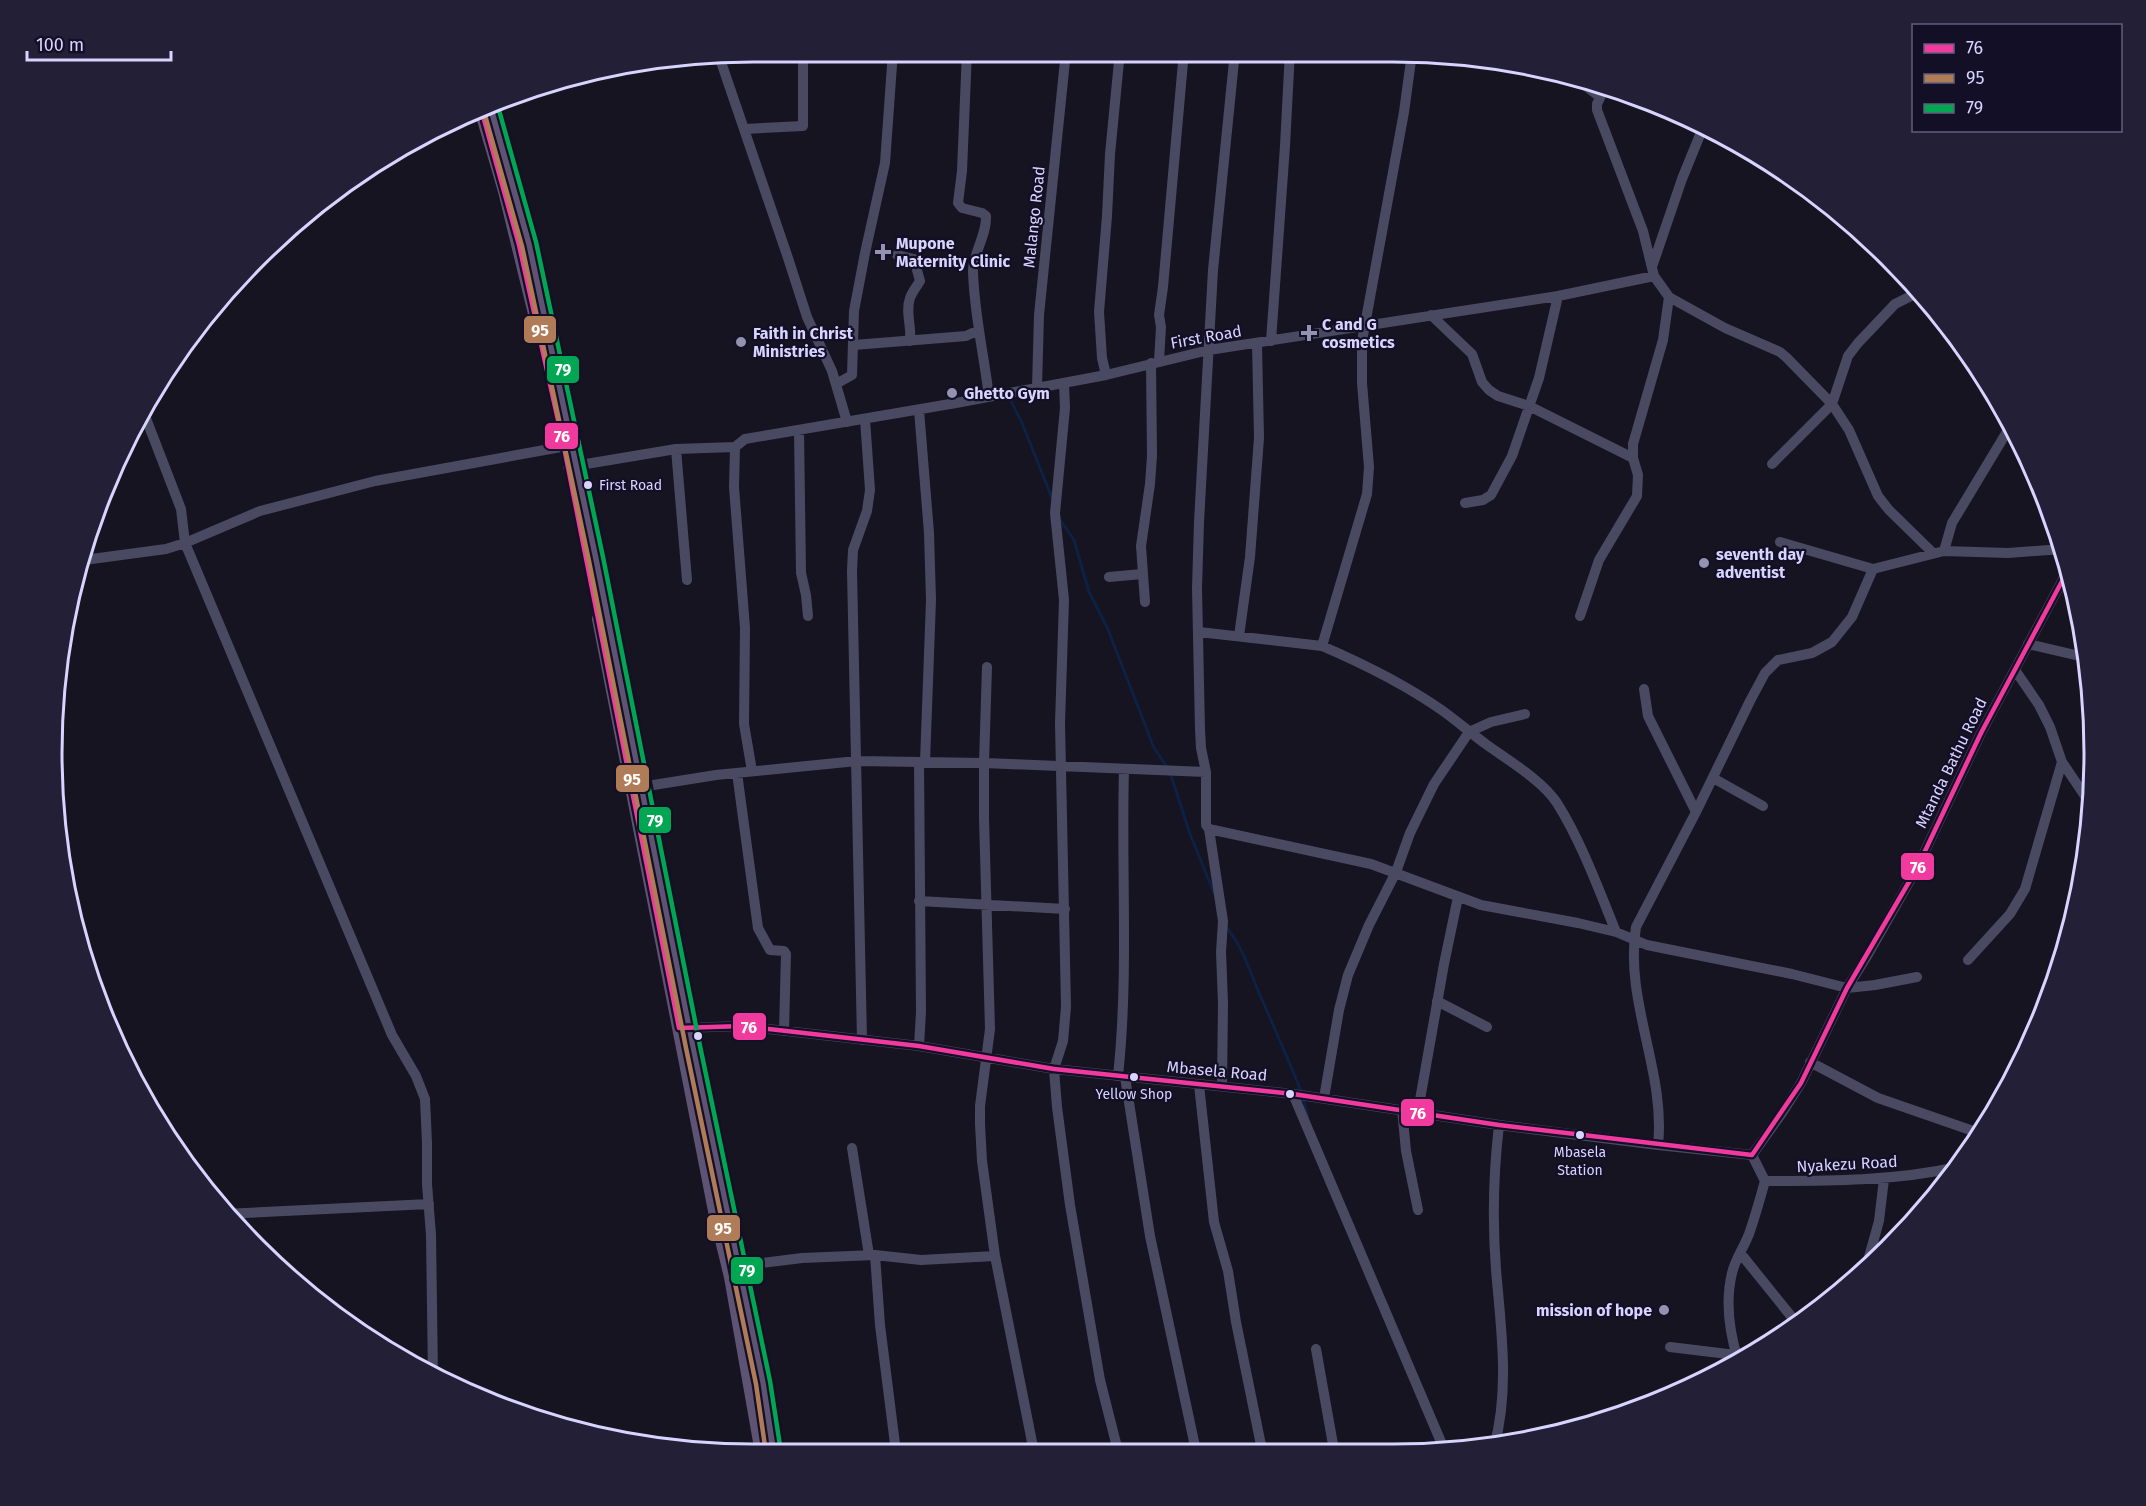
<svg xmlns="http://www.w3.org/2000/svg" width="2146" height="1506" font-family="'Fira Sans',sans-serif">
	<style>
		.lines { fill: none; stroke-linecap: round; stroke-linejoin: round }
		.stream { stroke: #0d2144; stroke-width: 3 }
		.minor { stroke: #4a4962; stroke-width: 10 }
		.major { stroke: #5e5373; stroke-width: 14 }
		.bus-1-casing { stroke: #130f26; stroke-width: 9 }
		.bus-2-casing { stroke: #130f26; stroke-width: 9 }
		.bus-3-casing { stroke: #130f26; stroke-width: 9 }
		.bus-1 { stroke: #f13a9d; stroke-width: 4.5 }
		.bus-2 { stroke: #b07c57; stroke-width: 4.5 }
		.bus-3 { stroke: #00a651; stroke-width: 4.5 }
		.poi-dot { fill: #9591b1; stroke: #130f26; stroke-width: 2 }
		.bus-dot { fill: #d9d4ff; stroke: #130f26; stroke-width: 2 }
		.labels { text-anchor: middle; dominant-baseline: central; stroke-width: 4.5; stroke-linejoin: round; paint-order: stroke }
		.bus-label { font-size: 14px; fill: #d9d4ff; stroke: #130f26 }
		.street-label { font-size: 16px; fill: #d9d4ff; stroke: #130f26 }
		.poi-label { font-size: 16px; font-weight: bold; fill: #d9d4ff; stroke: #130f26; text-anchor: start }
		.rim { fill: none; stroke: #d9d4ff; stroke-width: 3 }
		.line-badge { stroke: #130f26; stroke-width: 2 }
		.badge-label { font-size: 16px; text-anchor: middle; font-weight: bold; fill: #fff }
	</style>
	<rect width="100%" height="100%" fill="#161421"/>
	<g class="lines">
		<path class="stream" d="M 1009,397 L 1022,423 L 1052,498
			M 1059,518 L 1074,540 L 1089,592 L 1107,627 L 1154,748 L 1167,767
			M 1170,772 L 1190,834 L 1214,893
			M 1226,927 C 1242,946 1248,966 1257,988 C 1272,1023 1287,1056 1301,1091
			M 1304,1101 L 1308,1117"/>
		<path class="minor" d="M 967,51 L 962,171 L 958,203 L 962,208 L 982,213 L 986,216 C 987,235 973,253 973,271 C 974,313 984,355 989,397
			M 719,56 L 787,255 L 807,317 L 832,371 L 847,422
			M 1577,79 L 1600,97
			M 744,129 L 803,126 L 803,51
			M 897,255 L 918,260 L 917,270 L 920,281 C 917,286 912,292 910,298 C 905,312 912,327 910,341
			M 1653,264 L 1682,179 L 1704,125
			M 1654,276 L 1669,297 L 1725,328 L 1780,352 L 1787,358 L 1832,404 L 1849,430 L 1878,496 L 1889,510 L 1932,552
			M 1431,315 L 1472,354 L 1482,382 L 1489,390 L 1498,396 L 1529,406 L 1633,458
			M 1271,341 L 1285,146 L 1290,51
			M 854,345 L 966,336 L 979,330
			M 1159,361 L 1161,327 L 1159,315 L 1163,287 L 1184,51
			M 1106,375 L 1102,358 L 1099,312 L 1107,216 L 1110,154 L 1120,51
			M 1064,383 L 1065,408 L 1055,513 L 1064,600 L 1060,723 L 1066,1007 L 1063,1041 L 1054,1069 L 1057,1107 L 1070,1205 L 1100,1380 L 1118,1451
			M 836,384 L 852,375 L 854,311 L 865,253 L 885,163 L 893,51
			M 1037,387 L 1039,315 L 1066,51
			M 142,408 L 181,509 L 185,543 L 392,1035 L 416,1076 L 425,1099 L 427,1143 L 427,1184 L 431,1235 L 433,1377
			M 919,410 L 929,533 L 931,600 L 925,762
			M 799,430 L 801,573 L 806,595 L 808,616
			M 735,447 L 734,487 L 745,628 L 744,724 L 752,771
			M 676,449 L 687,580
			M 1772,464 L 1832,404 L 1848,356 L 1858,343 L 1895,304 L 1921,291
			M 568,467 L 676,449 L 735,447 L 745,439 L 956,403 L 1106,375 L 1209,350 L 1558,296 L 1654,276 L 1643,231 L 1597,110 L 1597,104 L 1605,87
			M 1465,503 L 1483,500 L 1491,495 L 1512,456 L 1539,378 L 1558,296
			M 1780,542 L 1873,569 L 1944,551 L 2008,553 L 2063,549
			M 1944,551 L 1952,523 L 2011,425
			M 84,560 L 166,549 L 185,543 L 260,511 L 375,481 L 572,445
			M 1109,577 L 1142,574
			M 1145,602 L 1141,546 L 1150,484 L 1152,456 L 1151,363
			M 1580,616 L 1599,560 L 1637,496 L 1638,475 L 1633,458 L 1633,444 L 1663,340 L 1669,297
			M 1199,632 L 1322,646 L 1367,494 L 1369,467 L 1362,383 L 1362,341 L 1404,112 L 1412,53
			M 1239,636 L 1250,557 L 1259,438 L 1257,344
			M 2028,644 L 2088,658
			M 1322,646 C 1364,664 1406,685 1443,711 C 1458,722 1472,734 1487,745 C 1508,760 1543,781 1557,803 C 1581,841 1599,890 1616,932
			M 987,667 L 984,763 L 984,818 L 990,1029 L 980,1106 L 980,1124 L 982,1161 L 995,1256 L 1034,1452
			M 2015,670 L 2039,705 L 2050,727 L 2062,762 L 2087,799 L 2091,811
			M 1644,689 L 1648,716 L 1696,812
			M 737,773 L 758,928 L 770,950 L 784,951 L 786,954 L 784,1031
			M 1713,778 L 1763,806
			M 641,787 L 716,775 L 857,761 L 984,763 L 1206,772
			M 1209,829 L 1371,864 L 1481,905 L 1578,923 L 1616,932 L 1647,945 L 1792,974 L 1847,988 L 1875,985 L 1917,977
			M 919,901 L 1065,909
			M 1968,960 L 2010,914 L 2025,889 L 2062,762
			M 1437,1001 L 1487,1027
			M 681,1028 L 743,1026 L 919,1046 L 1054,1069 L 1293,1094 L 1499,1125 L 1658,1145 L 1752,1155
			M 862,1040 L 852,571 L 853,550 L 867,511 L 870,490 L 865,419
			M 919,1046 L 921,1012 L 919,762
			M 1810,1062 L 1878,1098 L 1979,1133
			M 1118,1076 C 1129,974 1121,871 1124,769
			M 1125,1077 L 1150,1236 L 1196,1451
			M 1199,1085 L 1214,1222 L 1228,1271 L 1236,1322 L 1262,1450
			M 1222,1086 L 1223,1003 L 1221,952 L 1223,921 L 1209,829 L 1206,825 L 1206,772 L 1201,748 L 1200,729 L 1197,588 L 1199,522 L 1213,270 L 1235,51
			M 1293,1094 L 1444,1449
			M 1324,1098 L 1339,1010 L 1348,975 L 1369,925 L 1396,872 L 1410,833 L 1434,784 L 1469,732 L 1491,722 L 1525,714
			M 1402,1109 L 1406,1151 L 1418,1210
			M 1418,1111 L 1444,964 L 1458,897
			M 1658,1145 C 1666,1072 1624,1001 1636,927 L 1696,812 L 1750,701 L 1765,673 L 1778,660 L 1812,653 L 1832,642 L 1852,617 L 1873,569
			M 852,1148 L 869,1255
			M 1752,1155 L 1782,1113 L 1801,1083 L 1847,988 L 1867,956 L 1916,870 L 1981,733 L 2068,570
			M 1752,1155 L 1765,1181
			M 1765,1181 C 1830,1181 1895,1181 1958,1167
			M 224,1214 L 429,1204
			M 1741,1254 L 1795,1321
			M 875,1255 L 921,1260 L 995,1256
			M 738,1266 L 802,1258 L 875,1255 L 880,1325 L 896,1452
			M 1865,1271 L 1879,1221 L 1884,1179
			M 1670,1347 L 1736,1355
			M 1316,1349 L 1334,1450
			M 1738,1360 C 1729,1331 1725,1302 1732,1273 C 1735,1260 1744,1247 1749,1234 C 1755,1217 1760,1199 1765,1181
			M 1494,1447 C 1509,1393 1502,1336 1497,1281 C 1492,1229 1493,1177 1499,1125"/>
		<path class="major" d="M 490,105 L 529,244 L 596,559 L 693,1047 L 763,1383 L 774,1453
			M 481,109 L 505,191 L 539,330
			M 599,619 L 715,1211 L 731,1277 L 762,1453"/>
		<g class="bus-1-casing">
			<path id="bus-1" d="M 481,109 L 519,245 L 564,447 L 679,1028 L 743,1026 L 919,1046 L 1054,1069 L 1293,1094 L 1499,1125 L 1752,1155
				M 1752,1155 L 1801,1083 L 1847,988 L 1916,870 L 1981,733 L 2068,570"/>
		</g>
		<g class="bus-2-casing">
			<path id="bus-2" d="M 483,108 L 522,246 L 589,561 L 686,1048 L 756,1384 L 766,1453"/>
		</g>
		<g class="bus-3-casing">
			<path id="bus-3" d="M 497,103 L 536,242 L 603,557 L 700,1046 L 770,1381 L 781,1452"/>
		</g>
		<use href="#bus-1" class="bus-1"/>
		<use href="#bus-2" class="bus-2"/>
		<use href="#bus-3" class="bus-3"/>
	</g>
	<g class="poi-dot">
		<path d="M880 243h6v6h6v6h-6v6h-6v-6h-6v-6h6z"/>
		<path d="M1306 324h6v6h6v6h-6v6h-6v-6h-6v-6h6z"/>
		<circle cx="741" cy="342" r="6"/>
		<circle cx="952" cy="393" r="6"/>
		<circle cx="1704" cy="563" r="6"/>
		<circle cx="1664" cy="1310" r="6"/>
	</g>
	<g class="bus-dot">
		<circle cx="588" cy="485" r="5"/>
		<circle cx="698" cy="1036" r="5"/>
		<circle cx="1134" cy="1077" r="5"/>
		<circle cx="1290" cy="1094" r="5"/>
		<circle cx="1580" cy="1135" r="5"/>
	</g>
	<g class="labels">
		<g class="bus-label">
			<text x="599" y="485" text-anchor="start">First Road</text>
			<text x="1134" y="1094">Yellow Shop</text>
			<text x="1580" y="1152">Mbasela<tspan x="1580" dy="18">Station</tspan></text>
		</g>
		<g class="street-label">
			<text transform="translate(1034 217) rotate(-84)">Malango Road</text>
			<text transform="translate(1206 337) rotate(-10)">First Road</text>
			<text transform="translate(1951 763) rotate(-64)">Mtanda Bathu Road</text>
			<text transform="translate(1217 1071) rotate(5)">Mbasela Road</text>
			<text transform="translate(1847 1164) rotate(-3)">Nyakezu Road</text>
		</g>
		<g class="poi-label">
			<text x="896" y="243">Mupone<tspan x="896" dy="18">Maternity Clinic</tspan></text>
			<text x="1322" y="324">C and G<tspan x="1322" dy="18">cosmetics</tspan></text>
			<text x="753" y="333">Faith in Christ<tspan x="753" dy="18">Ministries</tspan></text>
			<text x="964" y="393">Ghetto Gym</text>
			<text x="1716" y="554">seventh day<tspan x="1716" dy="18">adventist</tspan></text>
			<text x="1652" y="1310" text-anchor="end">mission of hope</text>
		</g>
	</g>
	<path d="M0 0H2146V1506H0ZM753 62H1393A691 691 0 0 1 2084 753V753A691 691 0 0 1 1393 1444H753A691 691 0 0 1 62 753V753A691 691 0 0 1 753 62Z" fill="#231f37" fill-rule="evenodd"/>
	<path class="rim" d="M753 62H1393A691 691 0 0 1 2084 753V753A691 691 0 0 1 1393 1444H753A691 691 0 0 1 62 753V753A691 691 0 0 1 753 62Z"/>
	<g class="line-badge">
		<rect x="523" y="315" width="34" height="29" rx="6" fill="#b07c57"/>
		<rect x="546" y="355" width="34" height="29" rx="6" fill="#00a651"/>
		<rect x="544" y="422" width="35" height="28" rx="6" fill="#f13a9d"/>
		<rect x="615" y="764" width="35" height="29" rx="6" fill="#b07c57"/>
		<rect x="638" y="806" width="34" height="28" rx="6" fill="#00a651"/>
		<rect x="1900" y="852" width="35" height="29" rx="6" fill="#f13a9d"/>
		<rect x="732" y="1012" width="35" height="29" rx="6" fill="#f13a9d"/>
		<rect x="1400" y="1098" width="35" height="29" rx="6" fill="#f13a9d"/>
		<rect x="706" y="1214" width="35" height="28" rx="6" fill="#b07c57"/>
		<rect x="730" y="1256" width="34" height="29" rx="6" fill="#00a651"/>
	</g>
	<g class="badge-label">
		<text x="540" y="336">95</text>
		<text x="563" y="375">79</text>
		<text x="562" y="442">76</text>
		<text x="632" y="785">95</text>
		<text x="655" y="826">79</text>
		<text x="1918" y="873">76</text>
		<text x="749" y="1033">76</text>
		<text x="1418" y="1119">76</text>
		<text x="723" y="1234">95</text>
		<text x="747" y="1276">79</text>
	</g>
	<rect x="1912" y="24" width="210" height="108" fill="#130f26" stroke="#625e7d" stroke-width="1.5"/>
	<rect x="1924" y="44" width="30" height="9" fill="#f13a9d" stroke="#625e7d" stroke-width="1.5"/>
	<text x="1966" y="54" font-size="18" fill="#d9d4ff">76</text>
	<rect x="1924" y="74" width="30" height="9" fill="#b07c57" stroke="#625e7d" stroke-width="1.5"/>
	<text x="1966" y="84" font-size="18" fill="#d9d4ff">95</text>
	<rect x="1924" y="104" width="30" height="9" fill="#00a651" stroke="#625e7d" stroke-width="1.5"/>
	<text x="1966" y="114" font-size="18" fill="#d9d4ff">79</text>
	<path d="M27 51v9h144v-9" fill="none" stroke="#d9d4ff" stroke-width="3"/>
	<text x="36" y="51" font-size="18" fill="#d9d4ff" stroke="#130f26" stroke-width="4.5" paint-order="stroke">100 m</text>
</svg>
